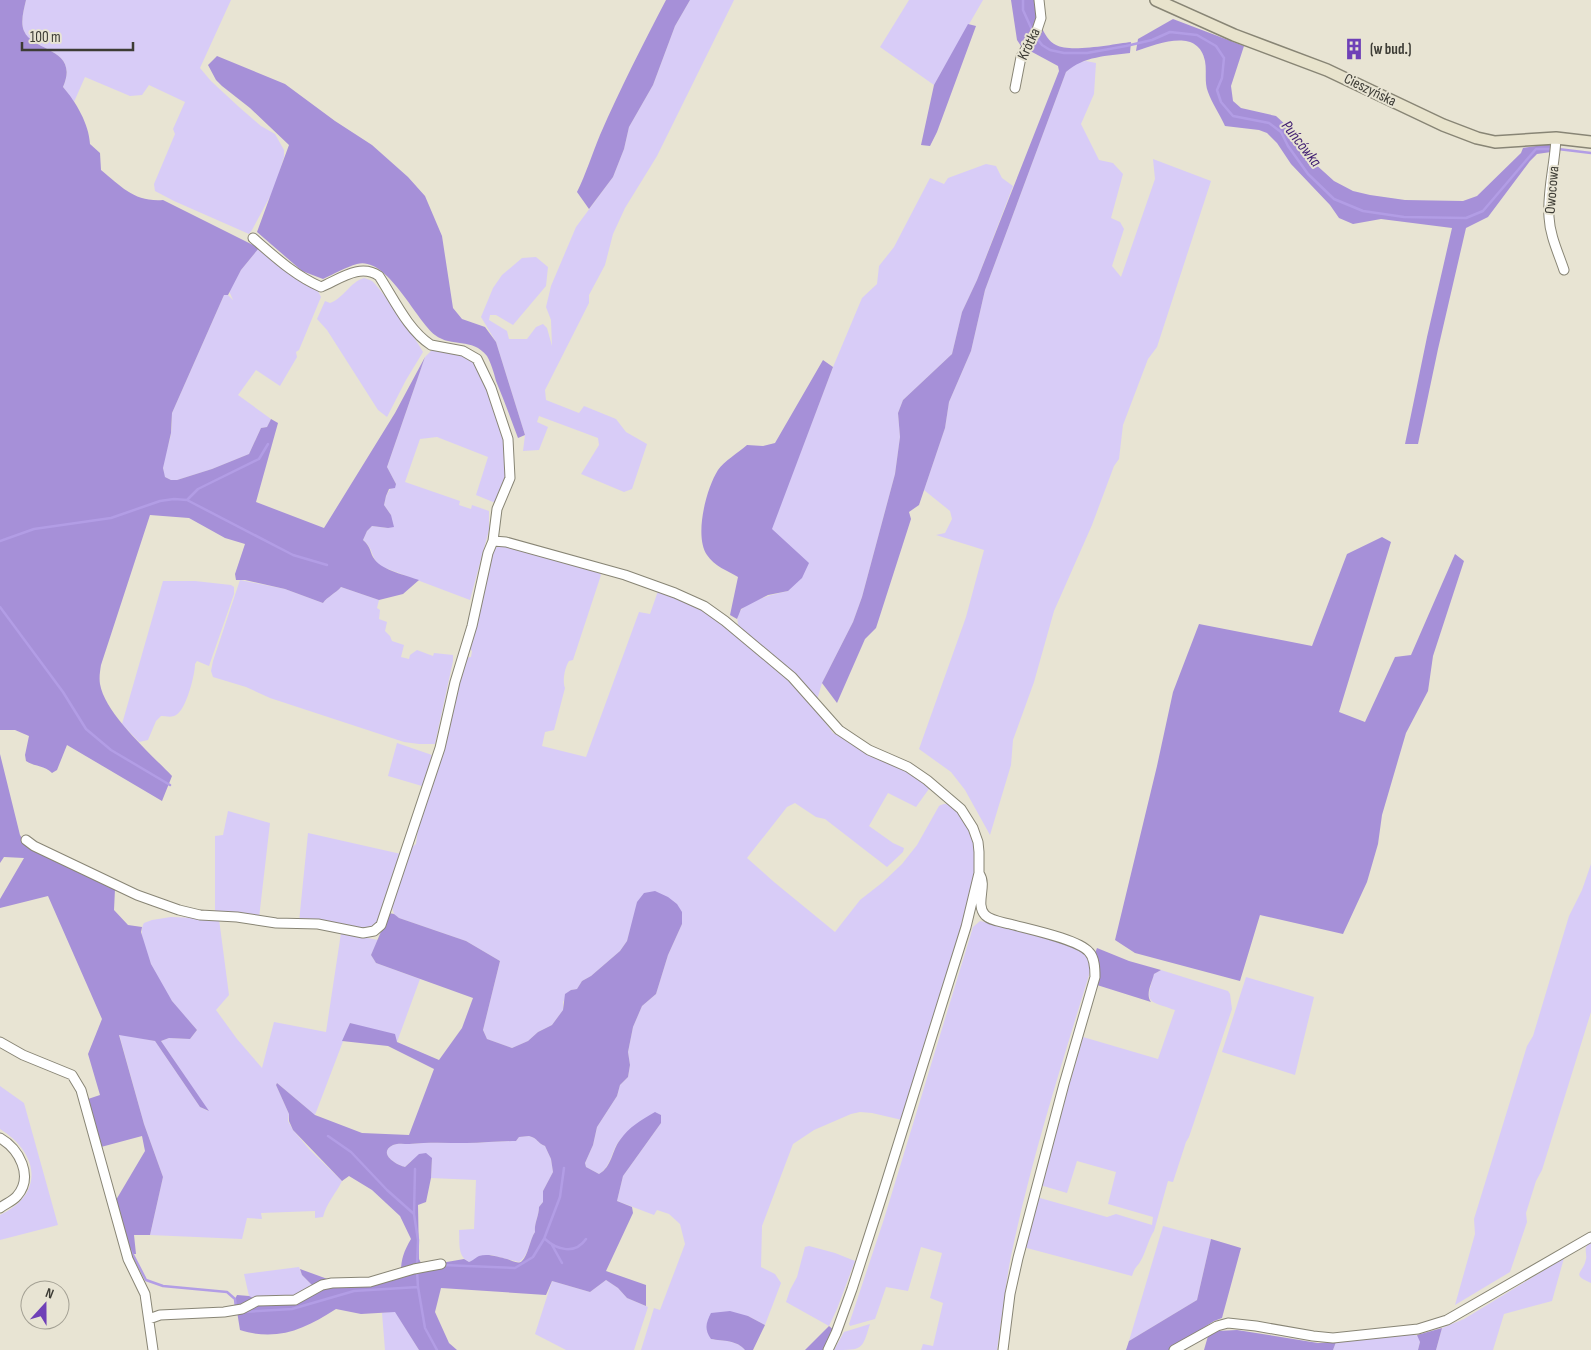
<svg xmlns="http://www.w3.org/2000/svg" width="1591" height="1350" font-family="'Sofia Sans Condensed',sans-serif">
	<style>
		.green { fill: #d8ccf7 }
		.forest { fill: #a690d8; fill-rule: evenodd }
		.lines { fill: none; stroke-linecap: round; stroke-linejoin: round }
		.stream { stroke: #b29de5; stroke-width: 2.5 }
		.street-casing { stroke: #888575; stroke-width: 11 }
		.secondary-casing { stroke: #888575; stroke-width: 14 }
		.street { stroke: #fff; stroke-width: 9 }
		.secondary { stroke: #e8e3cc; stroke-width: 11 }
		.labels { text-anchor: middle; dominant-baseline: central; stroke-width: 4; stroke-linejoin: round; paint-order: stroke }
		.street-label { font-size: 15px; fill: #3d3c35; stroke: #e8e4d3 }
		.poi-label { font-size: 15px; font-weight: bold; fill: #3d3c35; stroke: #e8e4d3; text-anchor: start }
		.water-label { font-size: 16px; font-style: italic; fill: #401e71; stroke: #e8e4d3 }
	</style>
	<rect width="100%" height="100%" fill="#e8e4d3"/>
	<path class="green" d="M 26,0 L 231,0 L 200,68 L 211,81 L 239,107 L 261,126 L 275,134 L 284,150 L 284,157 L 274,189 L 252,230 L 249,234 L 174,201 L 155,191 L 154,184 L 175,134 L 173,129 L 185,102 L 149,85 L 142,95 L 130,96 L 85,77 L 74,102 L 63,87 C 80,48 33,52 24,31 C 20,22 24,9 26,0 Z
		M 690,0 L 734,0 L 657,156 L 625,208 L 613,234 L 605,265 L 589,295 L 589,303 L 545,390 L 546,400 L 579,413 L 584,406 L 616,419 L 626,432 L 647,444 L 632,489 L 624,492 L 581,474 L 599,445 L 598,438 L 539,416 L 537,422 L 548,427 L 539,450 L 523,451 L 525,435 L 496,342 L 481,317 L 493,288 L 502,275 L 522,258 L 536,257 L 548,267 L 546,286 L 513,325 L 496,315 L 490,315 L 489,320 L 507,331 L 509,339 L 527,339 L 536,327 L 543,324 L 547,328 L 552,346 L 551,320 L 546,307 L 551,286 L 576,227 L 613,177 L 624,149 L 629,127 L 653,85 L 675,26 Z
		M 909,0 L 983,0 L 934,85 L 880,47 Z
		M 1086,61 L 1096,63 L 1094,94 L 1081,124 L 1099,160 L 1113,163 L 1123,174 L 1111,218 L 1120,222 L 1124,229 L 1112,266 L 1121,277 L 1155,179 L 1153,159 L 1211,181 L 1157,347 L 1148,359 L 1123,425 L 1119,459 L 1114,466 L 1092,525 L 1054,611 L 1034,682 L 1013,740 L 1011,765 L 990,835 L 965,790 L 951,772 L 919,749 L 966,617 L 984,550 L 936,535 L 945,533 L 952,519 L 950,511 L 924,490 L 945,428 L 949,402 L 971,351 L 985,290 L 1066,72 L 1076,63 Z
		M 986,164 L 996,166 L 1002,178 L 1013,186 L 977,280 L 962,312 L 952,354 L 903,400 L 898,413 L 900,437 L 895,474 L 862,597 L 853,622 L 822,683 L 817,700 L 739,628 C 737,621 736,614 742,609 C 753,599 775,594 788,591 L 808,563 L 771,530 L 833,367 L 862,298 L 877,284 L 879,266 L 894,247 L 930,178 L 944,184 L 948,178 Z
		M 259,248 C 276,262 295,282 317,289 L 321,297 L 299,350 L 296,352 L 297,357 L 280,386 L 256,370 L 238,395 L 271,419 L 267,427 L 261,428 L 249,454 L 212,469 L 177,480 L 171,480 L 165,477 C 159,461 169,449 171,433 C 172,427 172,420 172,413 L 224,295 L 228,295 L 233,300 L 229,291 L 241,270 Z
		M 364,278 C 367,279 370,280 372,281 C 378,285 422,347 423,352 L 406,380 L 387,417 L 378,410 L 327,330 L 317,319 L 325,301 L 330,303 C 344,298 350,282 364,278 Z
		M 433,349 L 469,356 L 481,370 L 504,436 L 507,469 L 502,491 L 497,501 L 493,502 L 476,495 L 488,457 L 437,437 L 420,439 L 405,482 L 460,501 L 459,505 L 471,509 L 472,505 L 489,511 L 489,530 L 470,600 L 380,566 C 370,556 374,549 363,540 L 367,531 L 372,526 L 388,528 L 391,515 L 384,505 C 386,495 388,490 396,484 L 387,467 L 425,357 Z
		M 503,545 L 594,571 L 600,573 L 601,575 L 573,660 L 569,661 C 565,667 562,681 565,688 L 554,730 L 545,732 L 542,746 L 586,757 L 639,612 L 650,614 L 658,591 L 684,601 L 714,616 L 779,670 L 806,696 L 833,733 L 905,770 L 931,786 L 916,807 L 888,793 L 869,826 L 893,843 L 904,848 L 903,852 L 887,867 L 825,819 L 816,817 L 795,803 L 787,807 L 747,858 L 774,882 L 835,932 L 860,900 L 883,882 L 902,864 L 917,845 L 939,806 C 947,801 953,806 958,812 C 970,826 975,842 975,861 C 976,893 962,926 952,957 C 936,1011 919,1065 902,1120 L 872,1113 L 860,1112 L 851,1114 L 814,1130 L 793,1144 L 762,1226 L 761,1267 L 775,1274 L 781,1283 L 765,1325 L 748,1316 L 711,1339 C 723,1341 737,1340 745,1350 L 641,1350 L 654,1308 L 660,1310 L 685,1244 L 680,1224 L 669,1214 L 657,1210 L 654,1215 L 617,1201 L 623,1176 L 661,1123 L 661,1115 L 655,1113 C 643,1121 630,1130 620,1140 C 611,1150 612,1166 599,1174 L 586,1167 L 585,1163 L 593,1145 L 597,1127 L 617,1096 L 620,1085 L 628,1077 L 630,1065 L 628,1052 L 633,1027 L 642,1006 L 656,994 L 668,955 L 682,924 L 630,930 L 627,941 L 620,951 L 591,976 L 582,981 L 577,989 L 571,990 L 563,1002 L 563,1010 L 552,1025 L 538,1032 L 528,1041 L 512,1048 L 487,1039 L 483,1030 L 500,961 L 466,941 L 399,918 L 394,914 L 392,907 L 412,847 L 416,844 L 418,829 L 441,754 L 464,658 L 471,657 L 472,651 L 468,647 L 486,572 L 493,551 L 497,547 Z
		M 240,580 L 285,589 L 323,603 C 327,597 336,593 341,587 L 379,600 L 377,608 L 380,610 L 379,619 L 387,622 L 385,631 L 390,636 L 392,641 L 404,645 L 401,657 L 409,659 L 410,655 L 417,650 L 433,656 L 434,653 L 453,655 L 453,661 L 435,744 L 419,744 L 404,742 L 270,698 L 246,687 L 213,677 L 211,671 L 213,661 Z
		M 163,581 L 195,581 L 231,585 L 234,587 L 234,594 L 209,666 L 197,661 L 195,664 C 195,675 186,710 176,715 C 172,718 165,716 161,716 L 156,721 L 148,740 L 139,742 L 122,724 Z
		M 397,743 L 432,755 L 425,783 L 422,786 L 388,776 Z
		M 228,811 L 270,823 L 259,918 L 215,912 L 215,836 L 223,835 Z
		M 308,833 L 401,854 L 376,926 L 369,930 L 299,922 Z
		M 1591,864 L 1591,1012 L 1542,1170 L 1536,1181 L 1526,1213 L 1527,1222 L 1510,1272 L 1455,1305 L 1475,1234 L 1474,1219 L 1527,1046 L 1533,1036 L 1569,916 L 1582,890 Z
		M 171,917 L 219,919 L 229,995 L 216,1010 L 237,1039 L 262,1068 L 274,1022 L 326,1032 L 341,933 L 378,940 L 371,955 L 376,963 L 420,979 L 397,1042 L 350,1023 L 315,1115 L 277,1083 L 276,1085 L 289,1114 L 288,1121 L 293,1130 L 309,1149 L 342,1181 C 335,1195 327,1202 323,1217 L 315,1218 L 315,1211 L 261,1213 L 262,1219 L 247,1218 L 242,1239 L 150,1235 L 163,1177 L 144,1124 L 119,1034 L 155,1041 L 200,1107 L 208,1111 L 161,1041 L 169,1038 L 190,1039 L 197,1030 C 189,1020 179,1011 172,1001 C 162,987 134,938 144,923 L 152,920 Z
		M 980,921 L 1023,931 L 1074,947 L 1084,952 L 1090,960 L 1090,972 C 1061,1066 1031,1160 1011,1256 C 1005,1287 1002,1319 997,1350 L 921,1350 L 923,1344 L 933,1346 L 943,1303 L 930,1298 L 942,1253 L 921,1247 L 908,1291 L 886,1287 L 875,1319 L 850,1326 L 849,1324 L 884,1219 L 973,927 Z
		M 1161,970 L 1228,991 L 1230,994 L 1232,1009 L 1189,1137 L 1186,1142 L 1173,1182 L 1168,1181 L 1154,1231 C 1148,1240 1146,1252 1140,1262 C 1136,1268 1135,1267 1132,1276 L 1023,1247 L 1037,1198 L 1040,1198 L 1107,1217 L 1116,1214 L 1152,1225 L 1153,1217 L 1108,1204 L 1116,1172 L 1077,1161 L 1067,1193 L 1040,1185 L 1083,1037 L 1158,1059 L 1175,1010 C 1147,1000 1145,1004 1154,974 Z
		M 1246,977 L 1314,997 L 1295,1075 L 1222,1052 Z
		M 0,1086 L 24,1103 L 58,1225 L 0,1240 L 0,1215 C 45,1194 39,1153 0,1129 Z
		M 529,1136 C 538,1138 537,1143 545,1146 L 551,1159 L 553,1172 L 543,1191 L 543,1202 L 539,1207 C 539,1216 534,1223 535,1232 C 529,1241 529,1256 519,1262 L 491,1255 L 469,1262 C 457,1256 460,1243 459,1230 L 474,1229 L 476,1180 L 431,1178 L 432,1159 L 411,1161 L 405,1167 C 396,1165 377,1153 393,1145 C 398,1143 404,1144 409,1144 C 428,1142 447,1143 466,1143 C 483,1143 500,1141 516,1141 L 519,1137 Z
		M 1163,1226 L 1211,1239 L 1197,1300 L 1129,1341 Z
		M 1591,1240 L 1591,1283 C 1570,1274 1583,1274 1586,1259 C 1587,1256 1585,1251 1586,1247 Z
		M 809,1246 L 835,1253 L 855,1261 L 837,1309 L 829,1326 L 786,1302 L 790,1290 L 797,1277 L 805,1247 Z
		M 1564,1258 L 1552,1301 L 1504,1314 L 1493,1350 L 1436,1350 L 1442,1328 L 1464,1319 Z
		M 299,1267 L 302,1275 L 314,1287 L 314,1293 L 260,1301 L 249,1296 L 244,1274 Z
		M 606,1280 L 618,1288 L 627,1298 L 648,1307 L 634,1350 L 566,1350 L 535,1334 L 552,1281 L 590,1292 Z
		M 395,1311 L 419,1350 L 385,1350 L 382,1313 Z
		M 870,1324 C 862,1350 863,1350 834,1350 L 844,1332 Z
		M 1410,1334 L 1419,1336 L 1420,1342 L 1418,1350 L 1333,1350 L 1336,1342 Z"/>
	<path class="forest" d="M 0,0 L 26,0 C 24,9 20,22 24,31 C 33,52 80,48 63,87 C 76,102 89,124 90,144 L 100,153 L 101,170 C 122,187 134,202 163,200 L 259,248 L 241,270 L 228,295 L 224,295 L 172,413 L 171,433 L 163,468 L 165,477 L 171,480 L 177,480 L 212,469 L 249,454 L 261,428 L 267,427 L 271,419 L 278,423 L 256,502 L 324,528 L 395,413 L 425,357 L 387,467 L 396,484 L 395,488 L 389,489 L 386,496 L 384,505 L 391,515 L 394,527 L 388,528 L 372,526 L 367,531 L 363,540 C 372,548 369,552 375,560 C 382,570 408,576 419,580 L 403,594 L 379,600 L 341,587 C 336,593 327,597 323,603 L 285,589 L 245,580 L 236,580 L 235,574 L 245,544 L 225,538 L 189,518 L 150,515 L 101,665 C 100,671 99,678 100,684 C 105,714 152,755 172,776 L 162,801 L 67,745 L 57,770 L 52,773 C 44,765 35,767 26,761 L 25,755 L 29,736 L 15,730 L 0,730 Z
		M 666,0 L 690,0 L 675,26 L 653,85 L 629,127 L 624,149 L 613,177 L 589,209 L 577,192 C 586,174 592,154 600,135 C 620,89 643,44 666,0 Z
		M 1011,0 L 1034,0 C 1037,14 1042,38 1056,45 C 1070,53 1114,44 1131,42 L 1130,53 C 1107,56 1084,56 1066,72 L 985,290 L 971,351 L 949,402 L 945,428 L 919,505 L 909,512 L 911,519 L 876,628 L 865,639 L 837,703 L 822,683 L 853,622 L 862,597 L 895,474 L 900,437 L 898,413 L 903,400 L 952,354 L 962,312 L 977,280 L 1059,71 L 1058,66 L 1021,46 L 1017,40 Z
		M 1173,19 L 1244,46 L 1231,86 L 1233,101 L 1241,108 L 1276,116 L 1287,126 L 1313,162 L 1334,181 L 1353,191 L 1370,195 L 1405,200 L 1463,201 L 1477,196 L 1521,153 L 1523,148 L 1550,144 L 1551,152 L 1537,154 L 1530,161 L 1488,217 L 1466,228 L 1438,349 L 1418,444 L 1405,444 L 1427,337 L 1452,228 L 1381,219 L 1353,224 L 1339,218 L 1330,205 L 1291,164 L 1277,143 L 1267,133 L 1259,130 L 1225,126 C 1220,115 1212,103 1208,92 C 1204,82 1207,71 1205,61 C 1198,27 1158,44 1136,51 L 1138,39 Z
		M 968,24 L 976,26 L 937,132 L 930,146 L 921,145 L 934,85 Z
		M 217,56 L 285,84 L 335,121 L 372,145 L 408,177 L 425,196 L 442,236 L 453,308 L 462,319 L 485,327 L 496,342 L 525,435 L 518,438 C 511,419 504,400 496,381 C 494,373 491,363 487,356 C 472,337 452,348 435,335 C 415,319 387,256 357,264 C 346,267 334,274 323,279 L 302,271 L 257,232 L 289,145 L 250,108 L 222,86 L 216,80 L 208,65 Z
		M 823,360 L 833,367 L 772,529 L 809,563 L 802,578 L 788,591 L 768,595 L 741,609 L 737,619 L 730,615 L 738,577 C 728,571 714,566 707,555 C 694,536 706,489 718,470 C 724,461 738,453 747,445 L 763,446 L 775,443 Z
		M 1382,537 L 1391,542 L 1339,712 L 1365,722 L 1395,657 L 1411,655 L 1455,554 L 1464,561 L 1433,656 L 1428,691 L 1406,733 L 1382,815 L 1378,844 L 1367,882 L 1343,934 L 1260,915 L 1240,981 L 1135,953 L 1115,940 L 1157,766 L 1173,692 L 1199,624 L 1312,646 L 1347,554 Z
		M 0,754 L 20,835 L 25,843 L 115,889 L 114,910 L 128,925 L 142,927 L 141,932 L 151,964 L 172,1001 L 197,1030 L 190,1039 L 169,1038 L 161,1041 L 209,1111 L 200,1107 L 155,1041 L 119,1035 L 144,1124 L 163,1177 L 150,1235 L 134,1235 L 136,1254 L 128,1254 L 116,1200 L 145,1151 L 142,1136 L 101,1147 L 88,1099 L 100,1095 L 88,1054 L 102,1019 L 48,896 L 0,908 L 0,899 L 24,858 L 4,857 L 0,863 Z
		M 655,891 L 668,897 L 677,904 L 682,912 L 682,924 L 668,955 L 656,994 L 642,1006 L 633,1027 L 628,1052 L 630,1065 L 628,1077 L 620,1085 L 617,1096 L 597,1127 L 593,1145 L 585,1163 L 586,1167 L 599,1174 C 612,1167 612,1150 620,1140 C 629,1127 641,1120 655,1112 L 661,1115 L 661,1123 L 623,1176 L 617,1201 L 632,1207 L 633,1213 L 606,1271 L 646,1285 L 646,1306 L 627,1298 L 618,1288 L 606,1280 L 590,1292 L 552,1281 L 546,1295 L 441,1288 L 435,1312 L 449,1343 L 457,1350 L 419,1350 L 395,1312 L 361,1314 L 336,1309 C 305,1329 277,1342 240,1330 L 235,1299 L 237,1295 L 249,1296 L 260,1301 L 283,1304 L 314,1287 L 302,1275 L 300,1269 L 344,1285 L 401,1272 C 401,1259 404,1251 411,1239 L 400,1216 L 372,1190 L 349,1176 L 342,1181 L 293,1130 L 289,1121 L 289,1114 L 276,1085 L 277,1083 L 315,1115 L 362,1133 L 409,1135 L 434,1069 L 388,1046 L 342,1041 L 350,1023 L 395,1034 L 397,1042 L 439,1060 L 462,1028 L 473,998 L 376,963 L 371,955 L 389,913 L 394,914 L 399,918 L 466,941 L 500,961 L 483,1030 L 487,1039 L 512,1048 L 528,1041 L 538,1032 L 552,1025 L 563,1010 L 565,994 L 571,990 L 577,989 L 582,981 L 591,976 L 620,951 L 627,941 L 637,902 L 644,893 ZM 529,1136 C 538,1138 537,1143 545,1146 L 551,1159 L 553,1172 L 543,1191 L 543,1202 L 539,1207 C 539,1216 534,1223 535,1232 C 530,1239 528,1256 522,1261 C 518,1265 511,1260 507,1259 C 499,1257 488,1253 479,1256 C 475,1258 474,1260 469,1262 L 464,1259 L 441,1263 L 421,1263 L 419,1259 L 418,1205 L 426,1202 L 431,1178 L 432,1158 L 426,1153 L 419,1154 L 405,1167 C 396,1165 377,1153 393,1145 C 398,1143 404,1144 409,1144 C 428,1142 447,1143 466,1143 C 483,1143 500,1141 516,1141 L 519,1137 Z
		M 1097,948 L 1129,961 L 1161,970 L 1154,974 C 1152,983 1145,994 1151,1002 L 1097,985 L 1094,956 Z
		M 1211,1239 L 1241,1248 L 1222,1318 L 1214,1321 L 1169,1350 L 1126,1350 L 1129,1341 L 1197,1300 Z
		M 730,1311 L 748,1316 L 765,1325 L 753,1350 L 745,1350 C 737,1340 723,1341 711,1339 C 704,1329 706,1323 711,1313 Z
		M 829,1326 L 835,1331 L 825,1350 L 805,1350 Z
		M 1442,1328 L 1436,1350 L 1418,1350 L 1420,1342 L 1417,1335 Z
		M 1237,1330 L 1318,1343 L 1336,1342 L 1333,1350 L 1204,1350 L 1208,1336 L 1217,1331 Z"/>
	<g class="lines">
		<path class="stream" d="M 1023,0 L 1023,10 L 1033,32
			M 1036,37 L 1042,45 L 1050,50 L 1064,53 L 1087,53 L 1126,46 L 1152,40 L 1170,32 L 1197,35 L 1216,46 L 1224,58 L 1222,78 L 1217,90 L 1221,102 L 1233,116 L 1269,123 L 1281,132 L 1288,146 L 1308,174 L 1334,199 L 1363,211 L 1404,217 L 1466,218 L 1483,211 L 1536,149 L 1552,149
			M 1558,149 L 1591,153
			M 187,500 L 198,489 L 259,459 L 268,444
			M 0,541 L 34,529 L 111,518 L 160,501 L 174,499 L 187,500 L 293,555 L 327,565
			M 0,607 L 63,692 L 86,729 L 111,750 L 170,785
			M 328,1136 L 351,1152 L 387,1190 L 414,1214 L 418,1240 L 417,1265
			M 414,1214 L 415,1169
			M 545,1239 C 557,1250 575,1255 586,1239
			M 552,1245 L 562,1263
			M 130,1249 L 146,1280 L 163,1286 L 227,1292 L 235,1299 L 236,1308
			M 443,1265 L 515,1268 L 533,1257 L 544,1239 L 560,1197 L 564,1168
			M 418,1287 L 425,1328 L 437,1350
			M 242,1312 L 292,1309 L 354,1291 L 418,1287 L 417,1271"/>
		<g class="street-casing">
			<path id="street" d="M 1015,88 L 1021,57 L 1037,30 L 1041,18 L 1039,0
				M 1556,138 C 1555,164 1547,191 1549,217 C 1550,236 1558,252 1564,270
				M 253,238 C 274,256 295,276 321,287 C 340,279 360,263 379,276 C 394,299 408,330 431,345 L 463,351 L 477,359 L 491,388 L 508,439 L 510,478 L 497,509 L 493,541
				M 26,840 L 34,846 L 137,895 L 179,910 L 200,915 L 237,917 L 276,923 L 318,924 L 363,933 L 374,931 L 381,925 L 440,748 L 455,682 L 472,626 L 488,553 L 493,541 L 506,542 L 625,575 L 675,593 L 704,606 L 725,621 L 792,677 L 839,730 L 869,750 L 908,767 L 927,780 L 961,809 L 973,828 L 978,842 L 979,852 L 979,873 L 966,927 L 881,1199 L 852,1289 L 836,1333 L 828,1350
				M 980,875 C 987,886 975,904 985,915 C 991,921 1002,922 1010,924 C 1028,929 1078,939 1089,952 C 1095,958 1095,970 1095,977 L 1064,1084 L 1018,1258 L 1010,1294 L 1003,1350
				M 0,1042 L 23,1055 L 72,1075 L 81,1090 L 128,1259 L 145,1294 L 153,1350
				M 0,1138 C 19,1149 34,1176 17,1196 C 13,1201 5,1204 0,1208
				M 149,1319 L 160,1315 L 224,1312 L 242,1309 L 257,1301 L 295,1300 L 322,1285 L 332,1283 L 370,1282 L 414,1269 L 441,1264
				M 1174,1350 L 1217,1326 L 1228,1323 L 1256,1326 L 1313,1336 L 1333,1338 L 1418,1329 L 1447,1320 L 1591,1237"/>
		</g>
		<g class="secondary-casing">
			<path id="secondary" d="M 1156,0 L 1234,35 L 1327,70 L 1443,125 L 1477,138 L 1495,142 L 1556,138 L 1591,142"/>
		</g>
		<use href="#street" class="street"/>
		<use href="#secondary" class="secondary"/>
	</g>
	<defs>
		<g id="building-bare" transform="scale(1.725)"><path d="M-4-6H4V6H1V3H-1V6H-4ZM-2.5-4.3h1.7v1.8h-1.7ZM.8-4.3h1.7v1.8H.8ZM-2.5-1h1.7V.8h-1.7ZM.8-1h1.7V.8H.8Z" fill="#6f40b7" stroke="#e8e4d3" stroke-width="2.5" paint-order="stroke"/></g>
	</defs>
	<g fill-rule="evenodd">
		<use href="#building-bare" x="1354" y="49"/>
	</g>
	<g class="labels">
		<g class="street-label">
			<text transform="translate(1029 44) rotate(-65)">Krótka</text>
			<text transform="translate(1370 90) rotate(26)">Cieszyńska</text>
			<text transform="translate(1552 190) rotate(-85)">Owocowa</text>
		</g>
		<g class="poi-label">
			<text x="1370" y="49">(w bud.)</text>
		</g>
		<g class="water-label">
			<text transform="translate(1301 144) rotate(52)">Puńcówka</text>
		</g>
	</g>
	<g transform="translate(45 1305) rotate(21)"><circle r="24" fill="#e8e4d3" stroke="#a4a194"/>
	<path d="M0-4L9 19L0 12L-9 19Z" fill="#6f40b7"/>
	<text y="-8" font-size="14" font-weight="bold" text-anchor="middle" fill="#3d3c35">N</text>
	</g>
	<path d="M22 42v8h111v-8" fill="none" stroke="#3d3c35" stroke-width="2.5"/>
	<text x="30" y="42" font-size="15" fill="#3d3c35" stroke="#e8e4d3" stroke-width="4" paint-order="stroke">100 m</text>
</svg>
